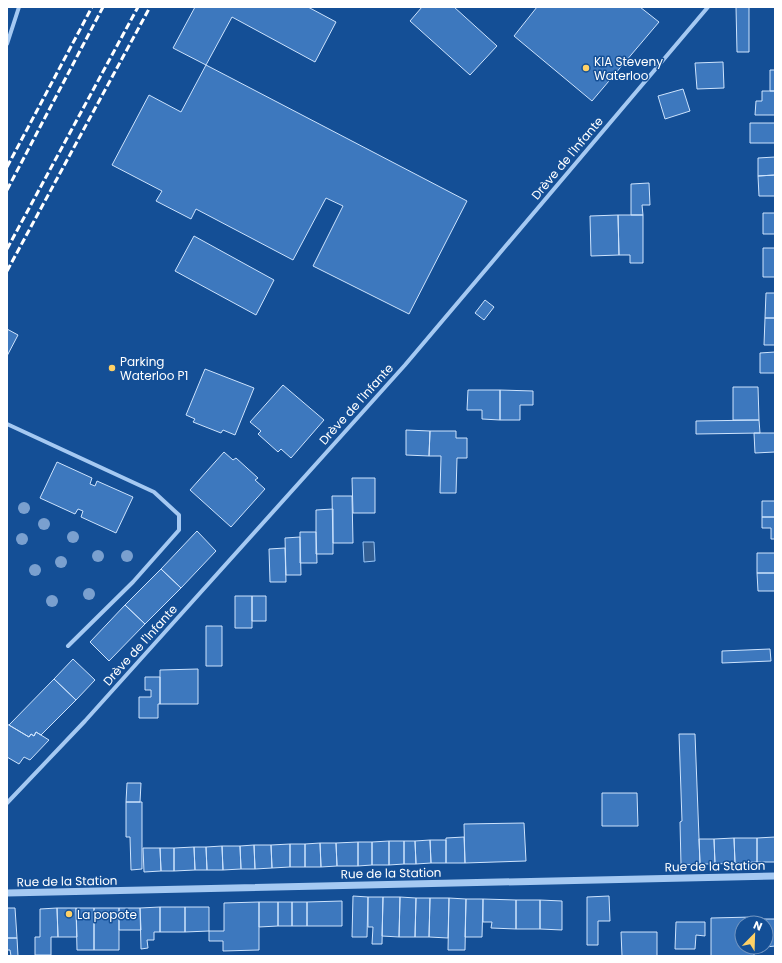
<svg xmlns="http://www.w3.org/2000/svg" width="782" height="963" font-family="Poppins,sans-serif">
	<style>
		.water { fill: #345f93; stroke: #97c4f5 }
		.building { fill: #3d78be; stroke: #cde3fd }
		.lines { fill: none; stroke-linecap: round; stroke-linejoin: round }
		.minor { stroke: #a5c9f2; stroke-width: 4 }
		.tertiary { stroke: #a5c9f2; stroke-width: 7 }
		.rail { stroke: #fff; stroke-width: 3; stroke-dasharray: 7 3; stroke-linecap: butt }
		.tree { fill: #7aa0cf }
		.poi-dot { fill: #ffd166; stroke: #144f96; stroke-width: 1.5 }
		.labels { text-anchor: middle; dominant-baseline: central; stroke-width: 3; stroke-linejoin: round; paint-order: stroke }
		.poi-label { font-size: 12px; fill: #fff; stroke: #144f96; text-anchor: start }
		.street-label { font-size: 12px; fill: #fff; stroke: #144f96 }
	</style>
	<rect width="100%" height="100%" fill="#144f96"/>
	<path class="water" d="M 363,542 L 374,542 L 375,561 L 364,562 Z"/>
	<path class="building" d="M 195,7 L 308,7 L 336,22 L 315,62 L 232,17 L 206,65 L 173,48 Z
		M 422,7 L 454,7 L 497,46 L 470,75 L 410,21 Z
		M 537,7 L 640,7 L 659,22 L 592,101 L 514,36 Z
		M 736,7 L 749,7 L 749,52 L 737,52 Z
		M 723,62 L 724,88 L 697,89 L 695,63 Z
		M 206,65 L 467,201 L 409,314 L 313,266 L 343,206 L 326,198 L 293,260 L 196,209 L 191,219 L 156,201 L 162,191 L 112,165 L 149,95 L 181,112 Z
		M 770,70 L 775,70 L 775,91 L 770,91 Z
		M 683,89 L 690,111 L 665,119 L 658,96 Z
		M 762,91 L 775,91 L 775,115 L 755,115 L 756,101 L 762,101 Z
		M 750,123 L 775,123 L 775,143 L 750,143 Z
		M 775,157 L 775,175 L 758,176 L 758,158 Z
		M 775,175 L 775,196 L 759,196 L 758,176 Z
		M 649,183 L 650,205 L 642,205 L 643,215 L 631,215 L 631,184 Z
		M 763,213 L 775,213 L 775,234 L 763,234 Z
		M 618,215 L 619,255 L 591,256 L 590,216 Z
		M 618,215 L 643,215 L 643,263 L 630,263 L 630,255 L 619,255 Z
		M 194,236 L 274,280 L 256,315 L 175,271 Z
		M 763,248 L 775,248 L 775,277 L 763,277 Z
		M 766,293 L 775,293 L 775,318 L 765,318 Z
		M 485,300 L 494,307 L 484,320 L 475,313 Z
		M 765,318 L 775,318 L 775,345 L 764,345 Z
		M 7,329 L 18,335 L 7,356 Z
		M 775,352 L 775,373 L 760,373 L 760,353 Z
		M 205,369 L 254,388 L 235,435 L 223,430 L 221,433 L 193,422 L 195,419 L 186,415 Z
		M 283,385 L 324,420 L 291,458 L 281,449 L 278,452 L 258,434 L 261,431 L 250,422 Z
		M 733,387 L 758,387 L 759,420 L 733,420 Z
		M 468,390 L 500,390 L 500,420 L 482,419 L 482,410 L 467,410 Z
		M 500,390 L 533,391 L 533,405 L 520,405 L 520,420 L 500,420 Z
		M 759,420 L 760,433 L 696,434 L 696,421 Z
		M 406,430 L 430,431 L 429,456 L 406,455 Z
		M 430,431 L 456,431 L 456,438 L 467,438 L 467,458 L 457,458 L 456,493 L 440,493 L 441,456 L 429,456 Z
		M 754,433 L 775,433 L 775,452 L 755,453 Z
		M 224,452 L 233,460 L 236,458 L 258,478 L 255,480 L 265,489 L 231,527 L 190,490 Z
		M 57,462 L 92,478 L 90,484 L 95,486 L 97,481 L 133,497 L 116,533 L 81,517 L 83,511 L 78,509 L 75,514 L 40,498 Z
		M 352,478 L 375,478 L 375,513 L 353,513 Z
		M 332,496 L 352,496 L 353,543 L 333,543 Z
		M 762,501 L 775,501 L 775,517 L 762,517 Z
		M 333,509 L 333,554 L 316,554 L 316,510 Z
		M 762,517 L 775,517 L 775,539 L 771,539 L 771,528 L 762,528 Z
		M 197,531 L 216,551 L 181,588 L 161,569 Z
		M 300,532 L 316,532 L 317,563 L 300,563 Z
		M 300,537 L 301,575 L 286,575 L 285,538 Z
		M 285,548 L 286,582 L 270,582 L 269,549 Z
		M 757,553 L 775,553 L 775,573 L 757,573 Z
		M 161,569 L 181,588 L 145,624 L 125,605 Z
		M 757,573 L 775,573 L 775,591 L 758,591 Z
		M 235,596 L 252,596 L 252,628 L 235,628 Z
		M 252,596 L 266,596 L 266,621 L 252,621 Z
		M 125,605 L 145,624 L 109,661 L 90,642 Z
		M 206,626 L 222,626 L 222,666 L 206,666 Z
		M 770,649 L 771,661 L 722,663 L 722,651 Z
		M 73,659 L 95,680 L 76,700 L 54,679 Z
		M 198,669 L 198,704 L 160,704 L 160,670 Z
		M 145,677 L 160,677 L 160,704 L 158,704 L 158,718 L 139,718 L 139,697 L 151,697 L 151,690 L 145,690 Z
		M 54,679 L 76,700 L 41,735 L 36,732 L 34,736 L 31,734 L 29,737 L 9,725 Z
		M 7,724 L 29,737 L 31,734 L 34,736 L 36,732 L 49,740 L 30,760 L 24,757 L 19,764 L 7,757 Z
		M 679,734 L 695,734 L 700,864 L 681,865 L 680,822 L 682,821 Z
		M 127,783 L 141,783 L 140,802 L 126,802 Z
		M 602,793 L 637,793 L 638,826 L 602,826 Z
		M 126,802 L 142,802 L 142,869 L 131,870 L 130,837 L 126,837 Z
		M 524,823 L 526,861 L 465,863 L 464,824 Z
		M 464,837 L 465,863 L 446,863 L 446,838 Z
		M 775,837 L 775,862 L 757,862 L 757,838 Z
		M 734,838 L 735,863 L 715,864 L 714,839 Z
		M 734,838 L 757,838 L 757,862 L 735,863 Z
		M 699,839 L 714,839 L 715,864 L 700,864 Z
		M 430,840 L 431,863 L 416,864 L 415,841 Z
		M 430,840 L 446,840 L 446,863 L 431,863 Z
		M 389,841 L 389,865 L 372,865 L 372,842 Z
		M 389,841 L 404,841 L 404,864 L 389,865 Z
		M 404,841 L 415,841 L 416,864 L 404,864 Z
		M 358,842 L 358,866 L 337,866 L 336,843 Z
		M 358,842 L 372,842 L 372,865 L 358,866 Z
		M 320,843 L 336,843 L 337,866 L 321,867 Z
		M 320,843 L 321,867 L 305,867 L 305,844 Z
		M 290,844 L 290,867 L 272,868 L 271,845 Z
		M 290,844 L 305,844 L 305,867 L 290,867 Z
		M 254,845 L 255,869 L 241,869 L 240,846 Z
		M 254,845 L 271,845 L 272,868 L 255,869 Z
		M 222,846 L 240,846 L 241,869 L 223,870 Z
		M 222,846 L 223,870 L 207,870 L 206,847 Z
		M 194,847 L 195,870 L 174,871 L 174,848 Z
		M 194,847 L 206,847 L 207,870 L 195,870 Z
		M 143,848 L 160,848 L 161,871 L 144,872 Z
		M 160,848 L 174,848 L 174,871 L 161,871 Z
		M 353,896 L 368,897 L 367,937 L 352,937 Z
		M 609,896 L 610,921 L 598,921 L 598,945 L 587,945 L 587,897 Z
		M 368,897 L 383,897 L 382,944 L 372,944 L 373,927 L 368,927 Z
		M 383,897 L 400,897 L 399,937 L 382,936 Z
		M 400,897 L 416,898 L 415,937 L 399,937 Z
		M 416,898 L 430,898 L 429,937 L 415,937 Z
		M 430,898 L 449,898 L 448,938 L 429,937 Z
		M 449,898 L 466,899 L 465,950 L 448,950 Z
		M 466,899 L 483,899 L 482,937 L 465,937 Z
		M 483,899 L 516,900 L 516,929 L 491,928 L 492,922 L 483,922 Z
		M 516,900 L 540,900 L 540,929 L 516,929 Z
		M 540,900 L 562,901 L 562,930 L 540,929 Z
		M 342,901 L 342,926 L 307,926 L 307,902 Z
		M 259,902 L 259,950 L 223,951 L 223,941 L 209,941 L 209,931 L 224,931 L 224,903 Z
		M 259,902 L 278,902 L 278,926 L 259,927 Z
		M 278,902 L 292,902 L 292,926 L 278,926 Z
		M 292,902 L 307,902 L 307,926 L 292,926 Z
		M 160,907 L 185,907 L 185,932 L 160,932 Z
		M 160,907 L 160,932 L 154,932 L 154,940 L 147,940 L 148,948 L 141,949 L 140,908 Z
		M 185,907 L 209,907 L 209,931 L 185,932 Z
		M 7,908 L 15,908 L 17,938 L 7,938 Z
		M 57,908 L 76,908 L 77,937 L 58,937 Z
		M 57,908 L 58,937 L 51,937 L 51,955 L 35,955 L 35,937 L 40,937 L 40,909 Z
		M 76,908 L 94,908 L 94,950 L 77,950 Z
		M 94,908 L 119,908 L 119,950 L 94,950 Z
		M 119,908 L 140,908 L 141,930 L 119,930 Z
		M 753,917 L 753,923 L 742,923 L 742,947 L 754,947 L 754,956 L 711,956 L 711,918 Z
		M 753,919 L 775,919 L 775,946 L 766,947 L 766,923 L 753,923 Z
		M 676,922 L 705,922 L 705,936 L 696,935 L 695,949 L 675,949 Z
		M 621,932 L 657,932 L 657,956 L 622,956 Z
		M 7,938 L 17,938 L 18,956 L 11,956 L 10,950 L 7,950 Z"/>
	<g class="lines">
		<path class="minor" d="M 7,44 L 19,7
			M 7,424 L 154,492 L 179,515 L 179,530 L 133,582 L 68,646
			M 7,803 L 85,721 L 405,365 L 708,7"/>
		<path class="tertiary" d="M 7,893 L 775,876"/>
		<path class="rail" d="M 7,167 L 92,7
			M 7,190 L 103,7
			M 7,249 L 138,7
			M 7,271 L 150,7"/>
	</g>
	<g class="tree">
		<circle cx="24" cy="508" r="6"/>
		<circle cx="44" cy="524" r="6"/>
		<circle cx="73" cy="537" r="6"/>
		<circle cx="22" cy="539" r="6"/>
		<circle cx="98" cy="556" r="6"/>
		<circle cx="127" cy="556" r="6"/>
		<circle cx="61" cy="562" r="6"/>
		<circle cx="35" cy="570" r="6"/>
		<circle cx="89" cy="594" r="6"/>
		<circle cx="52" cy="601" r="6"/>
	</g>
	<g class="poi-dot">
		<circle cx="586" cy="68" r="4"/>
		<circle cx="112" cy="368" r="4"/>
		<circle cx="69" cy="914" r="4"/>
	</g>
	<g class="labels">
		<g class="poi-label">
			<text x="594" y="61">KIA Steveny<tspan x="594" dy="14">Waterloo</tspan></text>
			<text x="120" y="361">Parking<tspan x="120" dy="14">Waterloo P1</tspan></text>
			<text x="77" y="914">La popote</text>
		</g>
		<g class="street-label">
			<text transform="translate(567 158) rotate(-50)">Drève de l'Infante</text>
			<text transform="translate(356 404) rotate(-48)">Drève de l'Infante</text>
			<text transform="translate(140 645) rotate(-48)">Drève de l'Infante</text>
			<text transform="translate(715 866) rotate(-1)">Rue de la Station</text>
			<text transform="translate(391 873) rotate(-1)">Rue de la Station</text>
			<text transform="translate(67 881) rotate(-1)">Rue de la Station</text>
		</g>
	</g>
	<rect width="782" height="963" fill="none" stroke="#ffffff" stroke-width="16"/>
	<g transform="translate(754 935) rotate(23)"><circle r="19" fill="#144f96" stroke="#7295c0"/>
	<path d="M0-3L7 15L0 10L-7 15Z" fill="#ffd166"/>
	<text y="-6" font-size="11" font-weight="bold" text-anchor="middle" fill="#ffffff">N</text>
	</g>
</svg>
